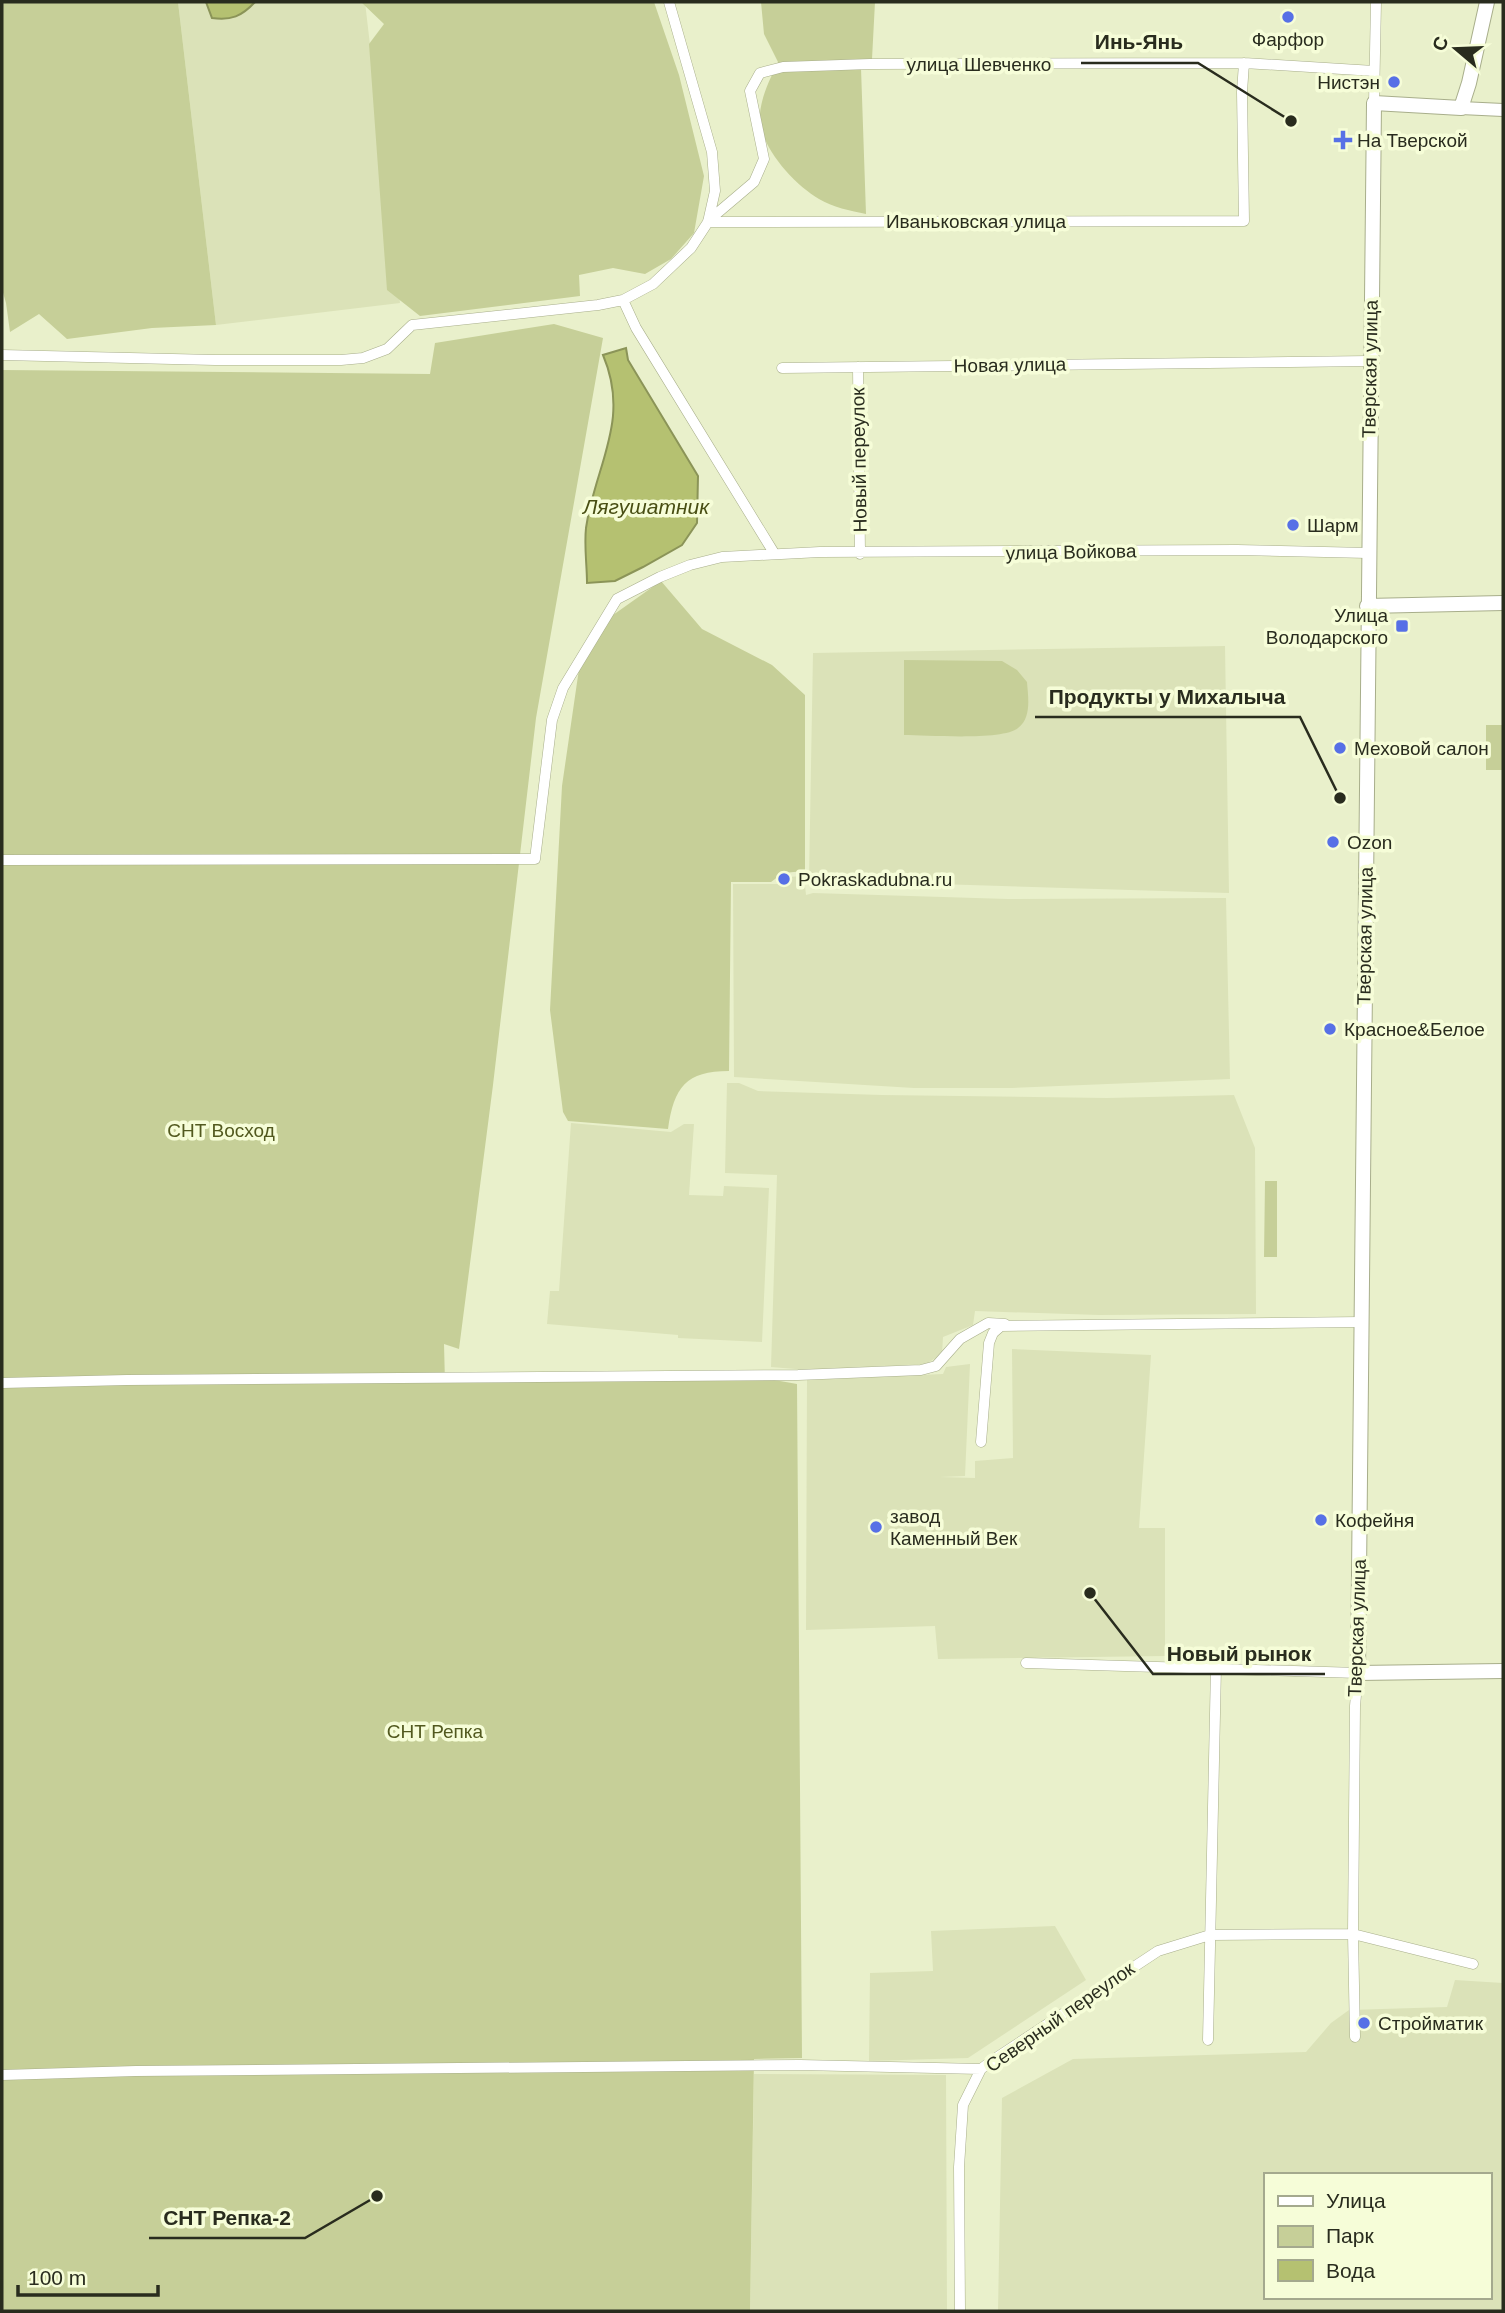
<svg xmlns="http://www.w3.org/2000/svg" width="1505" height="2313" font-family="Helvetica,sans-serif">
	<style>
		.built { fill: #dbe2b8; fill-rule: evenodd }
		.green { fill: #c6cf98 }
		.water { fill: #b5c171; stroke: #8b9458; stroke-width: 2 }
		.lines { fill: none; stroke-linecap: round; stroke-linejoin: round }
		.minor-casing { stroke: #a8ae8b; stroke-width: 11 }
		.tertiary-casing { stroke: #a8ae8b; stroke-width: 14 }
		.secondary-casing { stroke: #a8ae8b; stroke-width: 16 }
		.minor { stroke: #fff; stroke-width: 10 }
		.tertiary { stroke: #fff; stroke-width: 12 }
		.secondary { stroke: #fff; stroke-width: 14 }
		.poi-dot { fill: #5770e6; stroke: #f6fdd8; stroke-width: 2.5 }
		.labels { text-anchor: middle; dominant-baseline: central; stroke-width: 7; stroke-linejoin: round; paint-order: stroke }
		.poi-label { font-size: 19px; fill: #292c1e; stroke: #f6fdd8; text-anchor: start }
		.street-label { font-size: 19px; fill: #292c1e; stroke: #f6fdd8 }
		.park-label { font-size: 19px; fill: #52591f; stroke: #f6fdd8 }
		.water-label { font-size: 21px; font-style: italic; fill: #484e13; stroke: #f6fdd8 }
		.leader { fill: none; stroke: #292c1e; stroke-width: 2.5 }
		.callout-dot { fill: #292c1e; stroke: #f6fdd8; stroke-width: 2.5 }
		.callout-label { font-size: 21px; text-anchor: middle; font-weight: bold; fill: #292c1e; stroke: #f6fdd8; stroke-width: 7; stroke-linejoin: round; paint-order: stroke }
	</style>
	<rect width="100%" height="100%" fill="#e9f0cb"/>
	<path class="built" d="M 178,2 L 365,2 L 400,303 L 216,325 Z
		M 1225,646 L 1229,893 L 809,880 L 813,653 Z
		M 804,876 L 806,895 L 813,893 L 1008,899 L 1226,898 L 1230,1079 L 1012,1088 L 914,1088 L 734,1077 L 733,884 L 779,884 L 787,877 Z
		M 727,1083 L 739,1083 L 758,1091 L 882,1095 L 1107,1098 L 1234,1095 L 1255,1148 L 1256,1314 L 1099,1315 L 975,1311 L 973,1325 L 943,1337 L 942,1354 L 926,1364 L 808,1370 L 771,1367 L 777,1175 L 725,1173 Z
		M 571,1123 L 671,1132 L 684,1124 L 694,1124 L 689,1195 L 723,1196 L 724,1186 L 769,1188 L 762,1342 L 678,1338 L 678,1335 L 547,1324 L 550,1291 L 559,1291 Z
		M 1012,1349 L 1151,1355 L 1139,1528 L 1165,1528 L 1165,1656 L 938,1659 L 935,1626 L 806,1630 L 807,1380 L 943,1374 L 946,1367 L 970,1364 L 965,1476 L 940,1477 L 975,1478 L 975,1461 L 1013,1458 Z
		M 1055,1926 L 1086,1980 L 968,2058 L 869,2061 L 870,1973 L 933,1971 L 931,1931 Z
		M 1455,1980 L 1503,1983 L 1503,2311 L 998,2311 L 1002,2098 L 1073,2059 L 1306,2052 L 1331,2023 L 1349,2010 L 1447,2007 ZM 1265,2175 L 1489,2175 L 1489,2297 L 1265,2297 Z
		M 754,2074 L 946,2075 L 947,2311 L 750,2311 Z"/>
	<path class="green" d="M 2,2 L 178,2 L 216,325 L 152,328 L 67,339 L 39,314 L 10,332 L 6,303 L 2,289 Z
		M 361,2 L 654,2 L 679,75 L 704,176 L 694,233 L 671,259 L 645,274 L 613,268 L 579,275 L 580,296 L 420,316 L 387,290 L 369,44 L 384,24 Z
		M 761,2 L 875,2 L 872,59 L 861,68 L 866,214 C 851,211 832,207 819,199 C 794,184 757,145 760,113 C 762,95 770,79 778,62 L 764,34 Z
		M 554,324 L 603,338 L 536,718 L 493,1085 L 459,1349 L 444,1344 L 445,1383 L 763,1378 L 797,1384 L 802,2058 L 754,2059 L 750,2311 L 2,2311 L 2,370 L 430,374 L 435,343 Z
		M 661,581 L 702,629 L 772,665 L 805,695 L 805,871 L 783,873 L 771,882 L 731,882 L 729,1071 C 686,1071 674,1087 668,1129 L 568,1121 L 563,1112 L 550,1010 L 562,786 L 580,662 L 606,620 Z
		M 904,660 L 1002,661 L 1017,670 L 1027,682 C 1028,696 1032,718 1018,728 C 1003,741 927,735 904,735 Z
		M 1486,725 L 1503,725 L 1503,770 L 1486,770 Z
		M 1265,1181 L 1277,1181 L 1277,1257 L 1264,1257 Z"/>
	<path class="water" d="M 206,2 L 255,2 C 242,16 231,21 212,18 Z
		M 626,348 L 628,360 L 698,476 L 697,523 L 682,545 L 643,567 L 615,581 L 587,583 C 587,565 584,546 586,528 C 595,465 631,421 603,355 Z"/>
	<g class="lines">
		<g class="minor-casing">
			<path id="minor" d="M 1374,103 L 1376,2
				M 708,221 L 754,182 L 764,159 L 750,91 L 760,73 L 783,67 L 870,64 L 1244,63 L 1374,71
				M 708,222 L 1244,221 L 1242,92 L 1244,63
				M 623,300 L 636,328 L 774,553
				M 2,355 L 215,360 L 341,360 L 363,358 L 387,349 L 412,325 L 598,305 L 623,300 L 653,284 L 691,248 L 708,222 L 715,191 L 712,152 L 669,2
				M 858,367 L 860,554
				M 782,368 L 1370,361
				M 2,860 L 535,859 L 552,720 L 563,688 L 617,599 L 660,577 L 690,565 L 722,557 L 820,552 L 1237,550 L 1368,553
				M 2,1383 L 127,1380 L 798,1375 L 921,1370 L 936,1366 L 960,1339 L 988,1323 L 1005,1324
				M 981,1442 L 989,1343 L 993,1333 L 1001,1326 L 1362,1322
				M 1026,1663 L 1358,1673 L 1355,1706 L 1353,1934 L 1355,2037
				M 1208,2040 L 1216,1667
				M 2,2075 L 136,2071 L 800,2065 L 981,2069
				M 960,2311 L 959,2167 L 963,2105 L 981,2069 L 990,2062 L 1158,1951 L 1210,1935 L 1353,1934 L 1473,1964"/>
		</g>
		<g class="tertiary-casing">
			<path id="tertiary" d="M 1461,108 L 1503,110"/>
		</g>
		<g class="secondary-casing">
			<path id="secondary" d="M 1487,2 L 1469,83 L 1461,108 L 1374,103 L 1358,1673 L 1503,1671
				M 1367,606 L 1503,603"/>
		</g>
		<use href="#minor" class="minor"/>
		<use href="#tertiary" class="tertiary"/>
		<use href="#secondary" class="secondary"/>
	</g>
	<g class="poi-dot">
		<circle cx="1288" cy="17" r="7"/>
		<circle cx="1394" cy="82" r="7"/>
		<path d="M1339.5 129.5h7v7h7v7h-7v7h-7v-7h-7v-7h7z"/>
		<circle cx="1293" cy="525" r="7"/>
		<rect x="1395" y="619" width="14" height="14" rx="3.5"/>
		<circle cx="1340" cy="748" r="7"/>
		<circle cx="1333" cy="842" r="7"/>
		<circle cx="784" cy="879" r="7"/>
		<circle cx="1330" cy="1029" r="7"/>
		<circle cx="1321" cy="1520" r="7"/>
		<circle cx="876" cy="1527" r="7"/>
		<circle cx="1364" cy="2023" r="7"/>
	</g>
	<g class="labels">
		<g class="poi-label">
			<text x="1288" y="39" text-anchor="middle">Фарфор</text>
			<text x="1380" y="82" text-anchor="end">Нистэн</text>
			<text x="1357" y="140">На Тверской</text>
			<text x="1307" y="525">Шарм</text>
			<text x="1388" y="615" text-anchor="end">Улица<tspan x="1388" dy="22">Володарского</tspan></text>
			<text x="1354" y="748">Меховой салон</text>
			<text x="1347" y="842">Ozon</text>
			<text x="798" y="879">Pokraskadubna.ru</text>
			<text x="1344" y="1029">Красное&amp;Белое</text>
			<text x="890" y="1516">завод<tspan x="890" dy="22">Каменный Век</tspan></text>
			<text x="1335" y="1520">Кофейня</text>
			<text x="1378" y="2023">Стройматик</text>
		</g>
		<g class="street-label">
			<text x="979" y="64">улица Шевченко</text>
			<text x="976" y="221">Иваньковская улица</text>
			<text transform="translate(1010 365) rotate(-1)">Новая улица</text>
			<text transform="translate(1370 369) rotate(-89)">Тверская улица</text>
			<text transform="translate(859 460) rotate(-91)">Новый переулок</text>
			<text transform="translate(1071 552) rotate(-1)">улица Войкова</text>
			<text transform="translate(1365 936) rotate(-89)">Тверская улица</text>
			<text transform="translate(1357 1628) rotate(-88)">Тверская улица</text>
			<text transform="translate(1060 2017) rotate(-35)">Северный переулок</text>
		</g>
		<g class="park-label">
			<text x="221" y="1130">СНТ Восход</text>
			<text x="435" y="1731">СНТ Репка</text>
		</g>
		<g class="water-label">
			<text x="646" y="506">Лягушатник</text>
		</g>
	</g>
	<path class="leader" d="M1291 121L1198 63H1081M1340 798L1300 717H1035M1090 1593L1153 1674H1325M377 2196L305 2238H149"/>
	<g class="callout-dot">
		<circle cx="1291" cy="121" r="7"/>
		<circle cx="1340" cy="798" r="7"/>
		<circle cx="1090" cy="1593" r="7"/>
		<circle cx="377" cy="2196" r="7"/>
	</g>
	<g class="callout-label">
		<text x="1139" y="49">Инь-Янь</text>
		<text x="1167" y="704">Продукты у Михалыча</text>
		<text x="1239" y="1661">Новый рынок</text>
		<text x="227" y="2225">СНТ Репка-2</text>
	</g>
	<rect width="1505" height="2313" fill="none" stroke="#292c1e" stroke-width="7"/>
	<rect x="1264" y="2173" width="228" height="126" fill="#f6fdd8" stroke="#a4a98e" stroke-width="2"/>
	<rect x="1278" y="2196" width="35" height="10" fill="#ffffff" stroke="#a4a98e" stroke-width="2"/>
	<text x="1326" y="2208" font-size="21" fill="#292c1e">Улица</text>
	<rect x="1278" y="2226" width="35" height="21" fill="#c6cf98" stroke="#a4a98e" stroke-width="2"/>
	<text x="1326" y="2243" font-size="21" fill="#292c1e">Парк</text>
	<rect x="1278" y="2260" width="35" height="21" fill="#b5c171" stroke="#a4a98e" stroke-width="2"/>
	<text x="1326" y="2278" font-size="21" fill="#292c1e">Вода</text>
	<g transform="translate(1456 49) rotate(289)" stroke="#f6fdd8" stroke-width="5" paint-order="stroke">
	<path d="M0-5L12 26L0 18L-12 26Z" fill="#292c1e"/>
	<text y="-10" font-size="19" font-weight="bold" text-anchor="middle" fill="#292c1e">С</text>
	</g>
	<path d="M18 2285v10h140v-10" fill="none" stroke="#292c1e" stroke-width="3.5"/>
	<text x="28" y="2285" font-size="21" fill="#292c1e" stroke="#f6fdd8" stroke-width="5" paint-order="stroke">100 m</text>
</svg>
